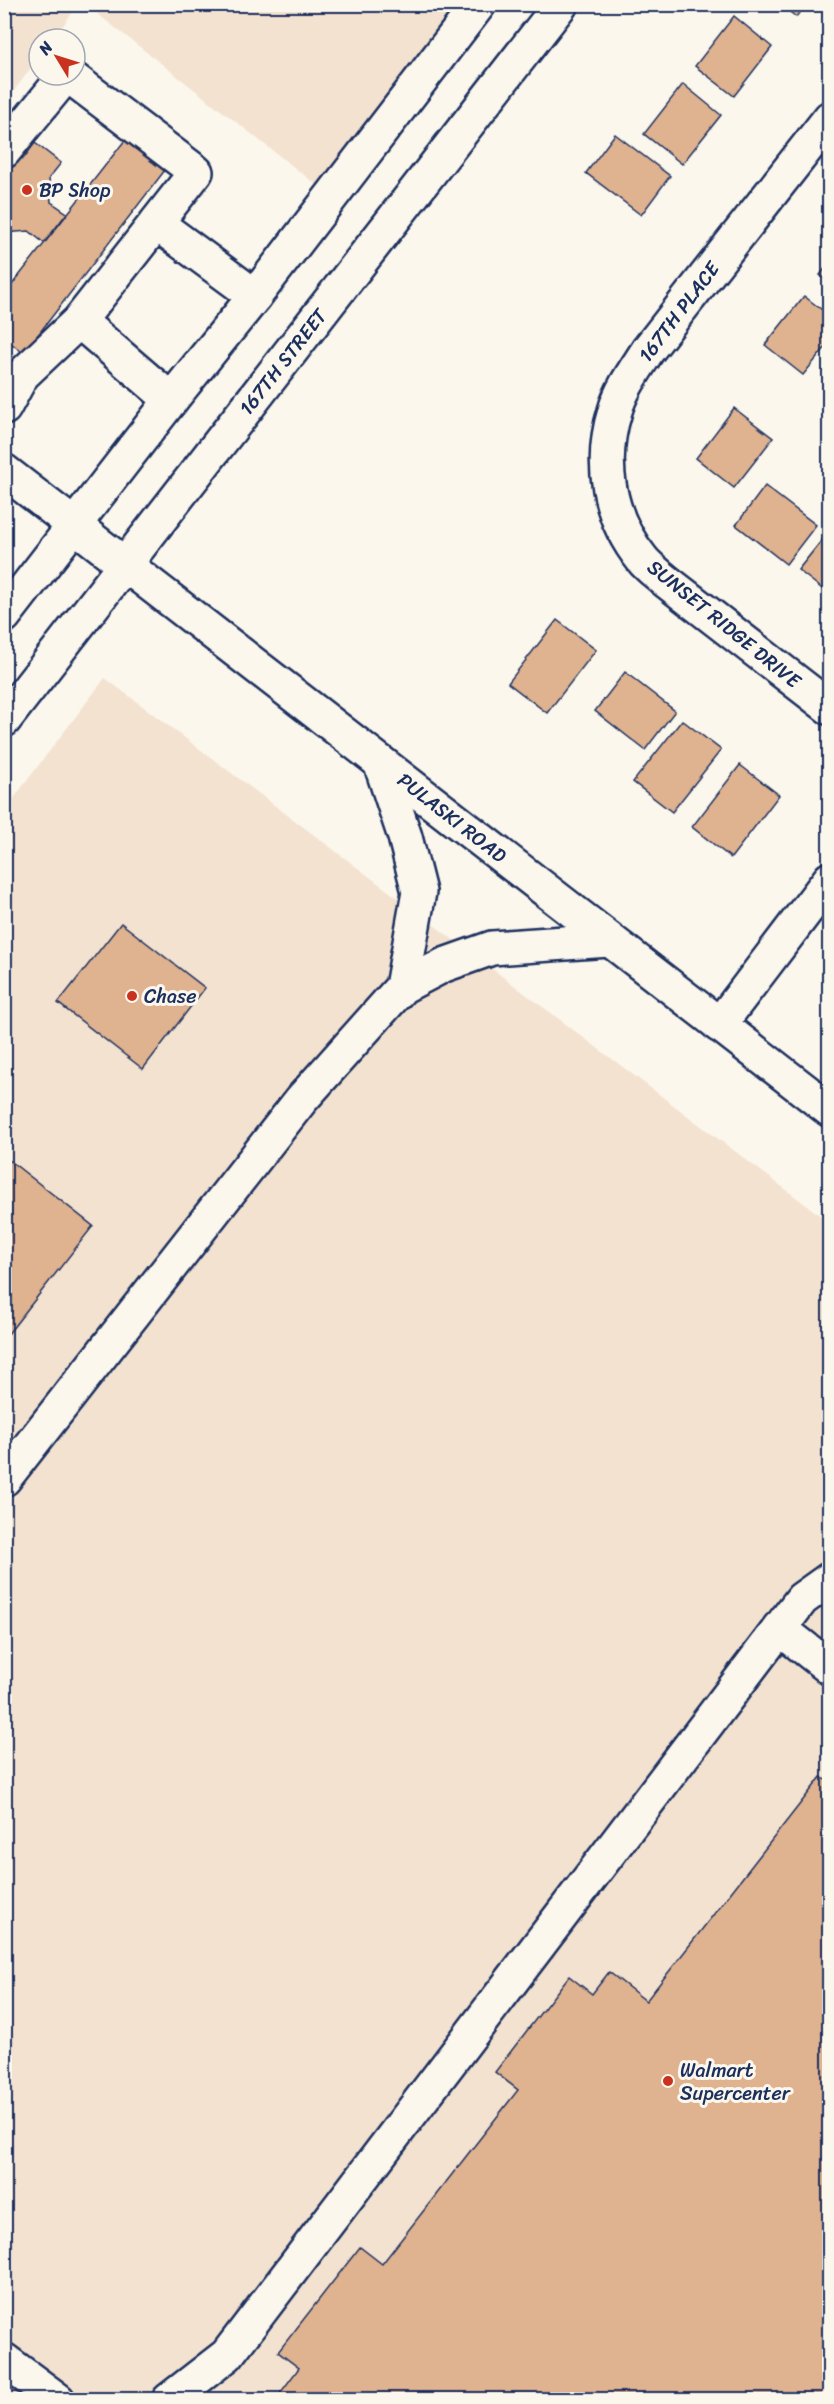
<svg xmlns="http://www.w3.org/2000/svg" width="834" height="2404" font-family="Sriracha,sans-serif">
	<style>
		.built { fill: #f3e2d0 }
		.building { fill: #dfb290; stroke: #1b2f5e; stroke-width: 1.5 }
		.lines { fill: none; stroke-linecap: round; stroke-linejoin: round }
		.minor-casing { stroke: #1b2f5e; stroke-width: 38 }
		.major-casing { stroke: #1b2f5e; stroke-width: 38 }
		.minor { stroke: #fbf7ec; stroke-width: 33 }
		.major { stroke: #fbf7ec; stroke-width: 33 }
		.poi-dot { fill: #c8321e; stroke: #fbf7ec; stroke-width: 2 }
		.labels { text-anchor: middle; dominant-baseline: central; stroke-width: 6; stroke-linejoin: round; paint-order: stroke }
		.poi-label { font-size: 20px; fill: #1b2f5e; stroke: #fbf7ec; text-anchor: start }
		.street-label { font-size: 20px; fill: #1b2f5e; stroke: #fbf7ec }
	</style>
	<rect width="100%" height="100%" fill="#fbf7ec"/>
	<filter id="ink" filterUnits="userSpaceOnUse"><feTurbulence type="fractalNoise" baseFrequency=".0167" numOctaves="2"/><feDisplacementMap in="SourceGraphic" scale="12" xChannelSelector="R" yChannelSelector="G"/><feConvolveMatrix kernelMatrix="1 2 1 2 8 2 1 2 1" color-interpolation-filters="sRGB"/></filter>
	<g filter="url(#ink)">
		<path class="built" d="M 5,4 L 78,5 L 53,39 L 39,39 L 39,57 L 5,103 Z
			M 86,5 L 459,5 L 318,186 Z
			M 105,678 L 829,1222 L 829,2399 L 5,2399 L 4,811 Z"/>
		<path class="building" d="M 780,4 L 806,4 L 796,17 Z
			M 734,16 L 772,47 L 734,96 L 695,66 Z
			M 683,84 L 721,115 L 682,164 L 644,134 Z
			M 615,134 L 670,176 L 641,215 L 586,173 Z
			M 129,135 L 169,165 L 24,353 L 4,338 L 4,295 Z
			M 35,143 L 61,163 L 49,178 L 51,202 L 67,213 L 44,243 L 29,231 L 4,233 L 4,174 L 19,156 L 23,159 Z
			M 830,262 L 830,282 L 820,275 Z
			M 804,296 L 830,316 L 830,342 L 803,375 L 765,345 Z
			M 734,408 L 773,438 L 734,488 L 696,458 Z
			M 765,486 L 816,525 L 786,564 L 736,525 Z
			M 830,530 L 830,595 L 798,570 Z
			M 557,620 L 596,650 L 547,713 L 508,683 Z
			M 625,672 L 675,711 L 645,750 L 595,711 Z
			M 682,720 L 721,750 L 672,812 L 633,782 Z
			M 740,765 L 779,795 L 731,858 L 692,827 Z
			M 121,923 L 205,988 L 143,1069 L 58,1003 Z
			M 9,1160 L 93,1226 L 4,1339 L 4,1166 Z
			M 821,1777 L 830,1783 L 830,2400 L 275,2400 L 299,2368 L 278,2352 L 360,2247 L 382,2264 L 518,2090 L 495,2072 L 569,1976 L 592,1994 L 609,1972 L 646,2001 Z"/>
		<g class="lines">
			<g class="minor-casing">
				<path id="minor" d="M 830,118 L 648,350 C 636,369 621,389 615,411 C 599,462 608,517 642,559 C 648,567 658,574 666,581 L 830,708
					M 4,151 L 66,75
					M 156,223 L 255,296
					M 79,321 L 171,400
					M 4,408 L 22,375 L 79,321 L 196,172 L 68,75
					M 380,762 L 405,837 L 419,892 L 402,987
					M 719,1025 L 830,879
					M 4,1479 L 301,1100 L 402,987 L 444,965 L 492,948 L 609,940
					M 779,1628 L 830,1668
					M 4,2360 L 58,2400
					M 169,2400 L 227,2355 L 802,1599 L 830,1579"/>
			</g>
			<g class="major-casing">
				<path id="major" d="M 4,471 L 830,1110
					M 4,616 L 171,400 L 255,296 L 479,4
					M 4,720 L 561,4"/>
			</g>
			<use href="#minor" class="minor"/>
			<use href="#major" class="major"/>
		</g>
	</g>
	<g class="poi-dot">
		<circle cx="27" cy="190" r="6"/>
		<circle cx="132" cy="996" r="6"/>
		<circle cx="668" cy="2081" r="6"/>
	</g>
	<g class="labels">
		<g class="poi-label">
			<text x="39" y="190">BP Shop</text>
			<text x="144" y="996">Chase</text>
			<text x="680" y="2070">Walmart<tspan x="680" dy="23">Supercenter</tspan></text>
		</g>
		<g class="street-label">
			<text transform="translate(679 312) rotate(-53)">167TH PLACE</text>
			<text transform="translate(283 362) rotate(-52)">167TH STREET</text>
			<text transform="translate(724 624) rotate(39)">SUNSET RIDGE DRIVE</text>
			<text transform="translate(452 818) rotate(38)">PULASKI ROAD</text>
		</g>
	</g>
	<rect width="834" height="2404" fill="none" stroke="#fbf7ec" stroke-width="24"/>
	<rect x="12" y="12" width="810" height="2380" fill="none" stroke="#1b2f5e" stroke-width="2" filter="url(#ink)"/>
	<g transform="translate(57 57) rotate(308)"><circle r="28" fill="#fbf7ec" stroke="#a1a7b3" stroke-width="1.5"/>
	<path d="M0-4.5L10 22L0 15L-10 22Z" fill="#c8321e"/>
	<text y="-9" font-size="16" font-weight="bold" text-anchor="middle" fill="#1b2f5e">N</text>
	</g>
</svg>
